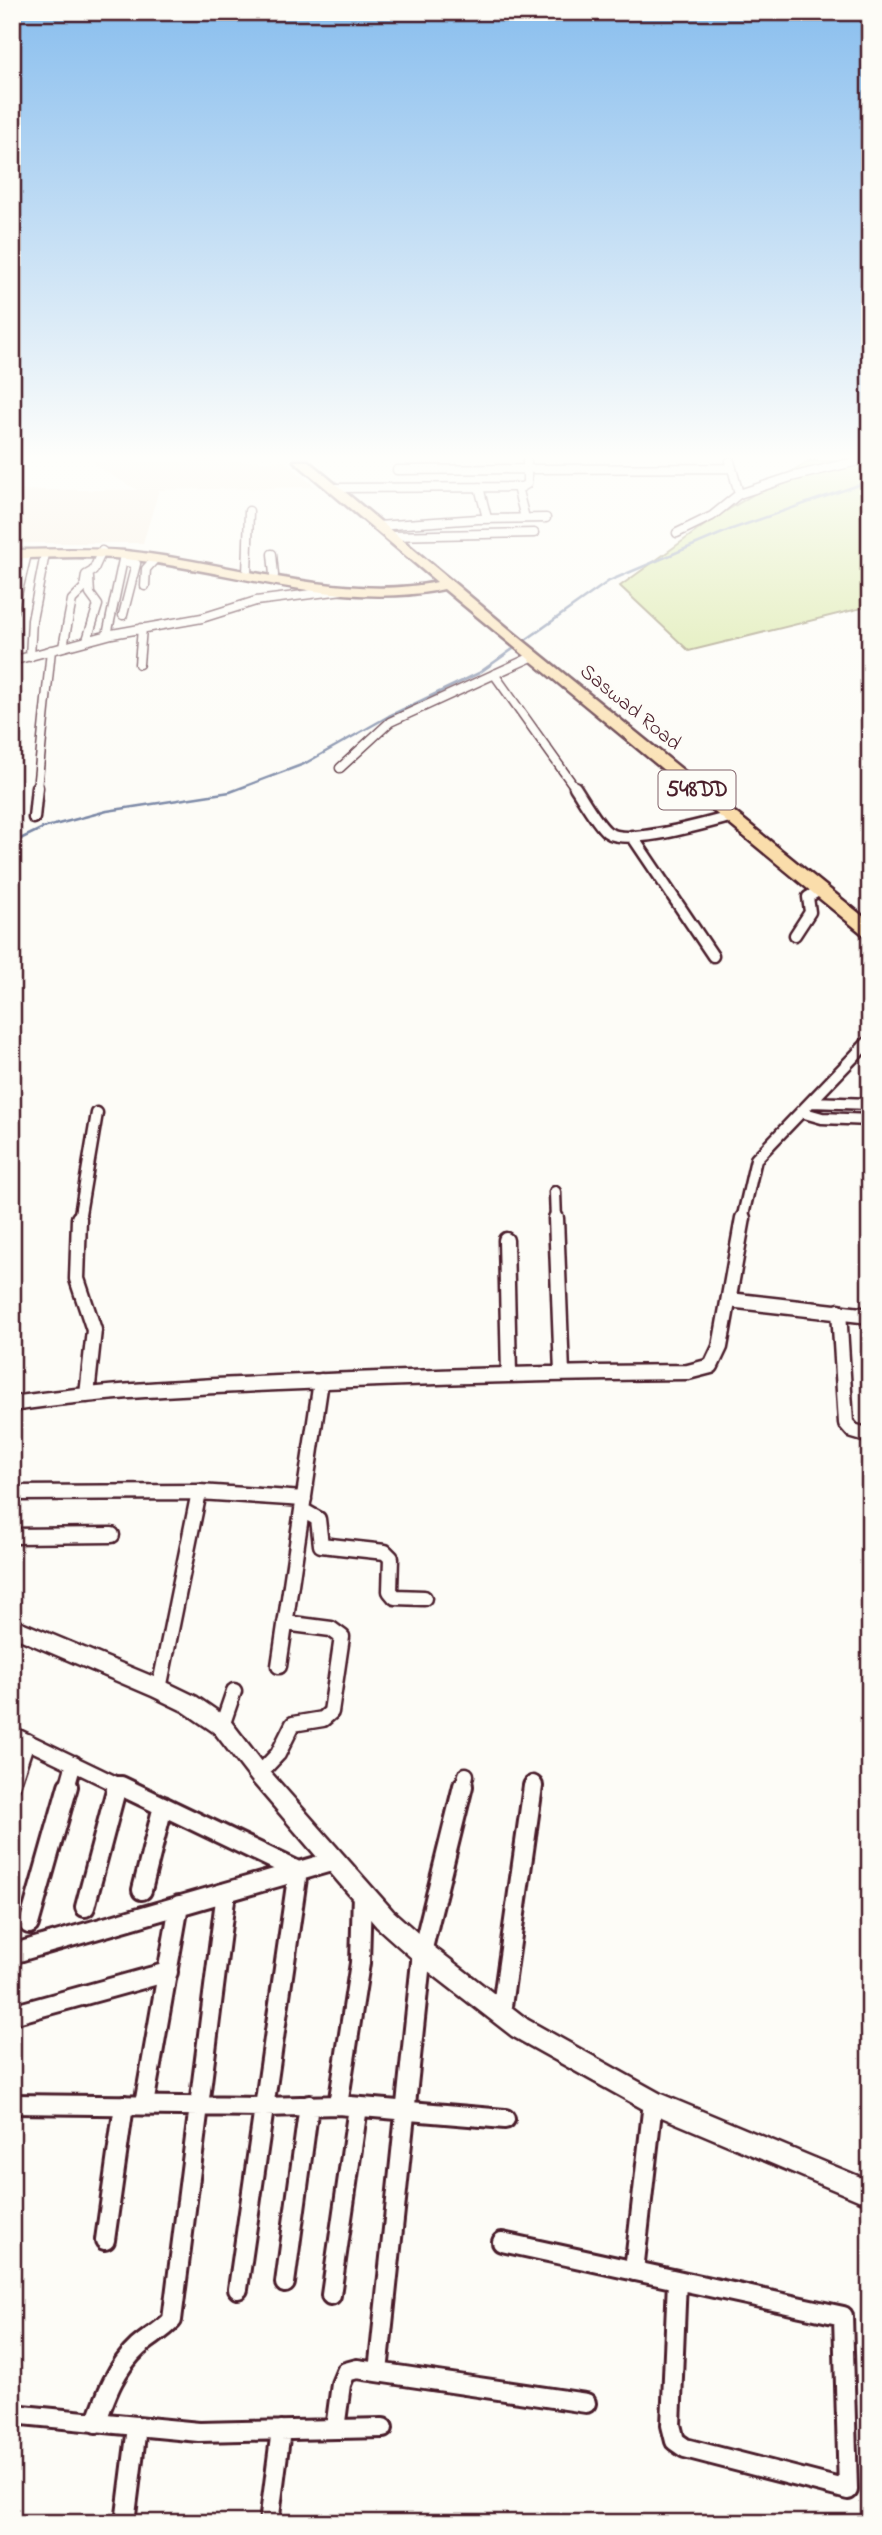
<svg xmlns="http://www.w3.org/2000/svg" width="882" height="2535" font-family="'Indie Flower',sans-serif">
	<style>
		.built { fill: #f7eadb }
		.green { fill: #d3e498; stroke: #8e8262; stroke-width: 2 }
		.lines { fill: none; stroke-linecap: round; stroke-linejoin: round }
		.stream { stroke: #7a87a5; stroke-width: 2.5 }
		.minor-far3-casing { stroke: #4a1f2b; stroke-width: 11 }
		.minor-far2-casing { stroke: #4a1f2b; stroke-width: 15 }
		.minor-far1-casing { stroke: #4a1f2b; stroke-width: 19 }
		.minor-casing { stroke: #4a1f2b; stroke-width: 24 }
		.tertiary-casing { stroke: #4a1f2b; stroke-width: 5 }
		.trunk-casing { stroke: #4a1f2b; stroke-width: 5 }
		.minor-far3 { stroke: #fdfcf7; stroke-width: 8 }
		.minor-far2 { stroke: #fdfcf7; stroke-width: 10 }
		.minor-far1 { stroke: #fdfcf7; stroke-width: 14 }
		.minor { stroke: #fdfcf7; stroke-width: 18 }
		.tertiary { fill: #fdfcf7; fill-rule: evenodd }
		.trunk { fill: #faddab; fill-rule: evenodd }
		.labels { text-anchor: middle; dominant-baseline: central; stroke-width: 6; stroke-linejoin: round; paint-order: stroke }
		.far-street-label { font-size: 21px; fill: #4a1f2b; stroke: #fdfcf7 }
		.shield { fill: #fdfcf7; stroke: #806168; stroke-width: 2 }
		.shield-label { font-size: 23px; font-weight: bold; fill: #4a1f2b }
	</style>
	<rect width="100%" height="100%" fill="#fdfcf7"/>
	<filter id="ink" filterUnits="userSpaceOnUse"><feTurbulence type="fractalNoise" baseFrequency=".0143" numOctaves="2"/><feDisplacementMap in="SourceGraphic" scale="14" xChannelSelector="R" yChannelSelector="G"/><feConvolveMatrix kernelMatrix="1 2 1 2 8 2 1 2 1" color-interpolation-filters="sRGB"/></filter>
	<g filter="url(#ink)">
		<path class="built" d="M 93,461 L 285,461 L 315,487 L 159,490 L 143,543 L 12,543 L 12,490 L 137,490 L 96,466 Z"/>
		<path class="green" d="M 809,461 L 870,461 L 870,606 L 689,651 L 620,586 L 716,517 Z"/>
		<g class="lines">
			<path class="stream" d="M 12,843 L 43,828 L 107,811 L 230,792 L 304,764 L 389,716 L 479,673 L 609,581 L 732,529 L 870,481"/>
			<g class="minor-far3-casing">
				<path id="minor-far3" d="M 730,461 L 739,494
					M 533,469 L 732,468
					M 397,470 L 527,469
					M 479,487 L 487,518
					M 517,487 L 525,518
					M 333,488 L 522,487 L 527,484 L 527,461
					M 377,526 L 478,519 L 546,518
					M 677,533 L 712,516 L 739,494 L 791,477 L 858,461
					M 390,536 L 534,533
					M 272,554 L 274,575
					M 123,561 L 136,564 L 123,615
					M 247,575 L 249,511
					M 145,586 L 146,569 L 154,560
					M 12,616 L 27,554
					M 107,635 L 124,555
					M 87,640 L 98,605 L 90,594 L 89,578
					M 63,647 L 72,600 L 84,588 L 86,575 L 93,571 L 102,551
					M 30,657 L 32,620 L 45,554
					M 12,661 L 112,634 L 202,618 L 256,601 L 343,590
					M 139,664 L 142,628
					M 494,674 L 576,789
					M 340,768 L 390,722 L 534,656
					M 37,789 L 51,650"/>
			</g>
			<g class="minor-far2-casing">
				<path id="minor-far2" d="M 575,787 C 583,799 597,824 607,832 C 627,847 706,823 730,817
					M 34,818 L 37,787
					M 632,836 L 713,956
					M 795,935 L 810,912 L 808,897 L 820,890
					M 811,1102 L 870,1104
					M 801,1112 L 822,1118 L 870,1120
					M 555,1192 L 556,1220
					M 79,1220 L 97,1113
					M 742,1220 L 756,1159 L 870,1040"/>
			</g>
			<g class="minor-far1-casing">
				<path id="minor-far1" d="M 79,1218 L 77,1279 L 94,1330 L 87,1395
					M 556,1218 L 562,1373
					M 506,1240 L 509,1374
					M 729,1300 L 870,1316
					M 839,1311 L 846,1423 L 853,1431 L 870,1436
					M 12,1404 C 100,1391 189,1387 278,1383 C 414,1377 551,1373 688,1372 L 711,1366 L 720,1347 L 743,1218
					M 12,1493 L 199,1492 L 304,1499
					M 302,1510 L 318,1519 L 321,1545 L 385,1552 L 391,1558 L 390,1591 L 395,1597 L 424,1598
					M 12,1536 L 112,1535
					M 279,1666 L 321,1381
					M 159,1689 L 199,1492
					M 222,1726 L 234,1691
					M 12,1734 L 124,1788
					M 259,1774 L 278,1754 L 293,1724 L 323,1719 L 331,1712 L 342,1637 L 331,1629 L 285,1623
					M 12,1786 L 27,1741
					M 67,1788 L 74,1763
					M 117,1788 L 118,1784
					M 463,1788 L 466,1775
					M 532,1788 L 533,1783"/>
			</g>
			<g class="minor-casing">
				<path id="minor" d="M 121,1786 L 298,1871 L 238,2289
					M 142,1890 L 163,1806
					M 85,1907 L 117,1786
					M 29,1924 L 68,1786
					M 15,1953 L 334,1861
					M 501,2013 L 533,1786
					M 12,2015 L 168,1972
					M 12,2104 L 264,2107 L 338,2105 L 360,1963 L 362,1893
					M 144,2105 L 179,1905
					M 338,2105 L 505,2119
					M 105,2240 L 124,2105
					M 502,2242 L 843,2316 L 848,2490 L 685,2448 L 675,2441 L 671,2425 L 677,2280
					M 634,2271 L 653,2102
					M 285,2283 L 309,2105
					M 331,2295 L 358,2107
					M 378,2372 L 422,1952 L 463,1786
					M 12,2414 L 199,2432 L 383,2428
					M 96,2423 C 106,2395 116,2367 138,2347 C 149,2337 162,2331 172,2320 L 226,1892
					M 335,2429 L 341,2384 L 346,2372 L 357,2369 L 586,2403
					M 125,2523 L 137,2427
					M 269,2523 L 281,2430"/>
			</g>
			<g class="tertiary-casing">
				<path id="tertiary" d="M 12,1618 L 166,1682 L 197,1697 L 229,1719 L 266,1767 L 393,1911 L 430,1944 L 528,2020 L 661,2094 L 870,2181 L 870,2205 L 645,2110 L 512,2036 L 414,1960 L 377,1927 L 252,1781 L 215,1733 L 183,1711 L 152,1696 L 12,1636 Z"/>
			</g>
			<g class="trunk-casing">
				<path id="trunk" d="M 294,461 L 308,461 L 515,634 L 870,922 L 870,936 L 864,935 L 444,589 C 341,612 228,569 125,559 C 88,555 49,558 12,558 L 12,550 C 49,550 88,548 125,551 C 220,560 343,603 437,582 Z"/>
			</g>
			<use href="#minor-far3" class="minor-far3"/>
			<use href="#minor-far2" class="minor-far2"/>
			<use href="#minor-far1" class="minor-far1"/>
			<use href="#minor" class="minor"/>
			<use href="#tertiary" class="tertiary"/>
			<use href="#trunk" class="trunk"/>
		</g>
	</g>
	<linearGradient id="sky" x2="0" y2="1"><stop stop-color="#89beee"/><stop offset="0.56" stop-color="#fefefb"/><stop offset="1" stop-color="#fefefb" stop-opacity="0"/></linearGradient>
	<rect width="882" height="816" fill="url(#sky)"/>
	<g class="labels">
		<g class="far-street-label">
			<text transform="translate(630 708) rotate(39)">Saswad Road</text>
		</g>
		<rect class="shield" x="658.5" y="770.5" width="77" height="39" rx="5"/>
		<g class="shield-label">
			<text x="697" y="790">548DD</text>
		</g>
	</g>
	<rect width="882" height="2535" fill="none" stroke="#fdfcf7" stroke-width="42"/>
	<rect x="21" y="21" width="840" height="2493" fill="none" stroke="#4a1f2b" stroke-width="2.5" filter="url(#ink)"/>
</svg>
